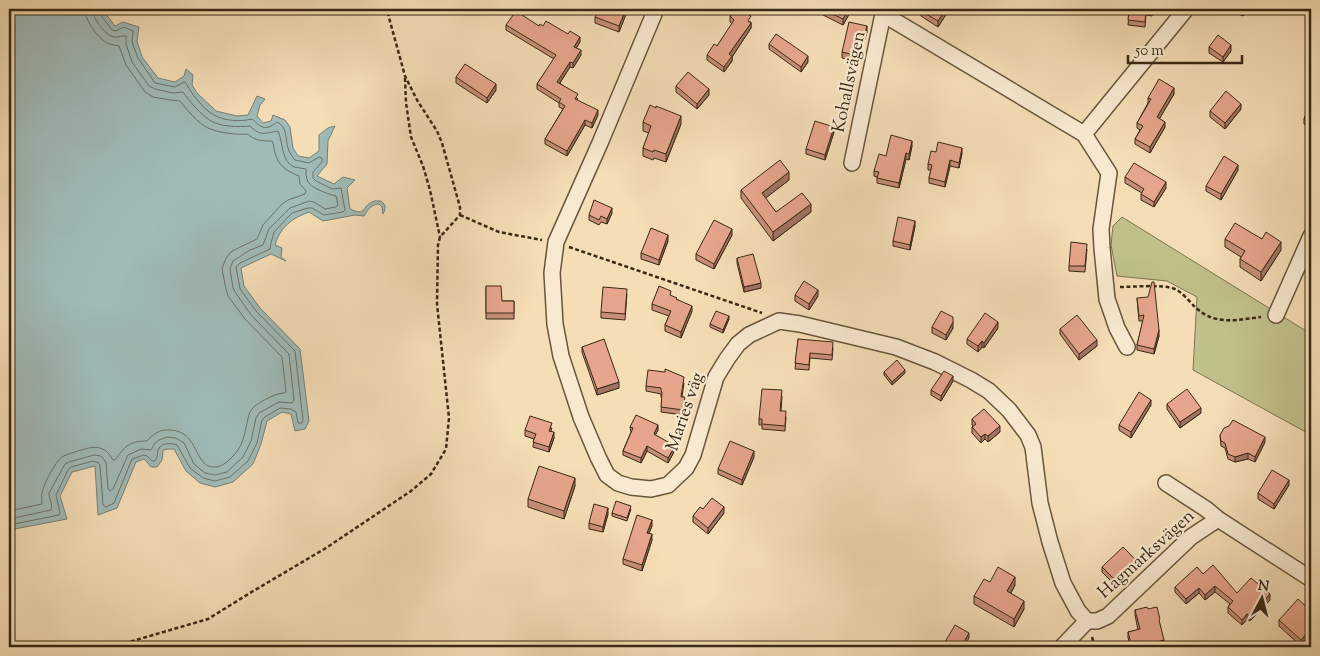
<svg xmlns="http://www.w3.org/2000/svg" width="1320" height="656" font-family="'Sorts Mill Goudy',serif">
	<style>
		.green { fill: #c0c08b; stroke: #7c7450 }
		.water { fill: #9fbab7; stroke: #768076 }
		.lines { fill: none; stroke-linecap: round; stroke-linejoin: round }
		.shore { stroke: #6c7266; stroke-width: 1 }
		.street-casing { stroke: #68563c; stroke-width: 18 }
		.path { stroke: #392914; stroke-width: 2.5; stroke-dasharray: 4 2.5; stroke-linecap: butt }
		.street { stroke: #f8e9d0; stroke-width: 15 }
		.wall { fill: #c68e78; stroke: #392914 }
		.shaded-wall { fill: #a17462; stroke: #392914 }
		.building { fill: #e6a58c; stroke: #392914 }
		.labels { text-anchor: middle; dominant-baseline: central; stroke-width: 4.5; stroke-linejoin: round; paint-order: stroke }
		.street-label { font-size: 18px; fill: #392914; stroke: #f8e9d0 }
	</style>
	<rect width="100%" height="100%" fill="#f5ddb6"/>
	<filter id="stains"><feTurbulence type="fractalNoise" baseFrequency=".004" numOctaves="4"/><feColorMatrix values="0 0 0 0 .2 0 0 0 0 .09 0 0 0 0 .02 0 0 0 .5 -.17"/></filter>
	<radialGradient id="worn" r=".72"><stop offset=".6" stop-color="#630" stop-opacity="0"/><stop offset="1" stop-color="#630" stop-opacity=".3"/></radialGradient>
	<path class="green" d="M 1122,217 L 1311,334 L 1311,435 L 1193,370 L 1197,297 L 1167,281 L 1117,276 L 1111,245 L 1113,226 Z"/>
	<path class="water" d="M 9,9 L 102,9 L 115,26 L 123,22 L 139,27 L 137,41 L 142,57 L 158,78 L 175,82 L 184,76 L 186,69 L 193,75 L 192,85 L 197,93 L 216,111 L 237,116 L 248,115 L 257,96 L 265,99 L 260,105 L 257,116 L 263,123 L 271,121 L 273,115 L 285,120 L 290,127 L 293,148 L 298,156 L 309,158 L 319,151 L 319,135 L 328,128 L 335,126 L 328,141 L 327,164 L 317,176 L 334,184 L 343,177 L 355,180 L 347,188 L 350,209 C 367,217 362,206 372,202 C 375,200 378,201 381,201 C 386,205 386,208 383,214 L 382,207 L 379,204 C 371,204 368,210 364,216 L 355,215 L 323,221 L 309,212 C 292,218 280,227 275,245 L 282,248 L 281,257 L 286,261 L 271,254 L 241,268 L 244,286 L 260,308 L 300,349 L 309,421 L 305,429 L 295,431 L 291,414 L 282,412 L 267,421 L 261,444 L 253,464 L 233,482 L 215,487 L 200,483 L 186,471 L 174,449 L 168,449 L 163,450 L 162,460 L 157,467 L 151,467 L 144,459 L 136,462 L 117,508 L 98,515 L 95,466 L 72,472 L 60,496 L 67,519 L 9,530 Z"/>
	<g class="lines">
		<path class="shore" d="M 9,511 L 42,504 C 42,501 41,496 42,493 C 43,485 53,467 58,461 C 62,455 69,454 75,452 C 91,447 103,442 113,460 L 115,460 C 125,447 128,441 147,441 C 153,434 160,429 170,430 C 200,431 193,468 215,467 C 220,467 224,464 228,461 C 240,450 243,443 246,427 C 248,421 248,414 252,409 C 257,403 268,398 275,395 C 280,393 282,394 286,392 L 282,357 L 245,319 L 228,296 L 226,289 L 222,269 L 226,258 L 232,251 L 257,239 L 263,225 L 282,204 L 288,200 L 305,194 L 306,191 L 300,184 L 299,176 C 287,171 279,167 275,153 C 274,149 274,145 272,141 C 262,141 256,141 247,134 C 235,135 220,133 208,128 C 199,124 186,109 180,101 L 171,100 L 153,97 L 145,92 L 126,65 L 119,46 C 115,45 111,45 107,43 C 97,38 85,19 84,9
			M 9,519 L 51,510 C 53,505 49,499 49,493 L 65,464 L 69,462 L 94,455 L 101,456 L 106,462 L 108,489 L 110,491 L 113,489 L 128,455 L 141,449 L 151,450 L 155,443 L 159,440 L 167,437 L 176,438 L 184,443 L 194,464 L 205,473 L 215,475 L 227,472 L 243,457 L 251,441 L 256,418 L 259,413 L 279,402 L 292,403 L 294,400 L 289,354 L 252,316 L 235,292 L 233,288 L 230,269 L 233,261 L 250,250 L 263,245 L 269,229 L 290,208 L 309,201 L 314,202 L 325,209 L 336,207 L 338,205 L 336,196 C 328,194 313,189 308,182 C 306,178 306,173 306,169 C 302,168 298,168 294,167 C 281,161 283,142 278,131 C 264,133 261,137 250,126 C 238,127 222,127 211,121 C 201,115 189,101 183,92 L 173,93 L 155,89 L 149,86 L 132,62 L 126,44 L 126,36 C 122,35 119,38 114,37 C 105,36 92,17 92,9
			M 9,525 L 59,515 L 60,513 L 56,495 L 68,470 L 71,467 L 93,461 L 99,463 L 100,466 L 103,505 L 106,507 L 114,503 L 132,459 L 144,455 L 147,456 L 152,461 L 155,461 C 158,457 157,455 158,450 C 161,442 171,443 177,445 L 190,468 L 203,478 L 215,481 L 230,477 L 248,461 L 257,443 L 262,420 L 265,417 L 280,408 L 291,409 L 296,412 L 298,423 L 302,423 L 303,420 L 295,351 L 256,311 L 240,289 L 236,267 L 240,263 L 270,249 L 271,243 L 274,232 L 292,213 L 308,208 L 312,208 L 324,215 L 343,212 L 345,210 L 341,188 L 332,189 L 316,181 L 313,178 L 313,172 L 322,162 L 322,158 L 319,157 L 309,163 L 295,160 C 292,156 289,152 288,148 C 285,139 288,127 277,122 C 265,132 261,127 252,119 C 241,122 224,121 214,115 C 204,110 190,92 186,83 L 184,82 L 175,87 L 155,83 L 138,58 L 132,42 L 133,31 L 124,27 L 116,31 L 112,30 L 99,13 L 98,9"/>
		<g class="street-casing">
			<path id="street" d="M 656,9 L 600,143 L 556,242 L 552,273 L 555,324 L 561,356 L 581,417 L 598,457 L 607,475 L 618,483 L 631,487 L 651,489 L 668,485 L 686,468 L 693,455 L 716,377 L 727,359 L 738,344 L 749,335 L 779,321 L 800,324 L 896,347 L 935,362 L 971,380 L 989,391 L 1009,410 L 1028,435 L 1033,447 L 1040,503 L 1050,542 L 1063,583 L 1078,611 L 1087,621
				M 883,14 L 1084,134
				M 852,163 L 884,9
				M 1276,315 L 1311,236
				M 1127,347 L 1117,328 L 1107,299 L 1102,248 L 1101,229 L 1109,173 L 1084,134 L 1186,9
				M 1166,483 L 1206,509 L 1218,519
				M 1062,647 L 1087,621 L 1097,621 L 1108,616 L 1191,537 L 1218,519 L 1311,579"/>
		</g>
		<path class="path" d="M 152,14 L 167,9
			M 388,14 L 394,9
			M 405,78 L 406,103 L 411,137 L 423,166 L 430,190 L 440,237
			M 460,215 L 499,232 L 542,240
			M 569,247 L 762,313
			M 1120,287 C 1135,287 1162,284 1175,289 C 1182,292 1189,301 1195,307 C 1215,326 1236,320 1261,317
			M 1092,637 L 1095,647
			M 112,647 L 208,619 L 250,593 L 326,548 L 411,491 L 431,474 L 446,449 L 449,418 L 437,304 L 438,245 L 440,237 L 460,215 L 460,207 L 442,143 L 437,131 L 417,100 L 405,76 L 388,14 L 379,9"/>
		<use href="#street" class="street"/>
	</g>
	<path class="wall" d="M 628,9 L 619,32 L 595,23 L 595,17 Z
		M 695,9 L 703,9 L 701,12 Z
		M 811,9 L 852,9 L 843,25 Z
		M 947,9 L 947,13 L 938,27 L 921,16 L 921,11 Z
		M 1127,9 L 1153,9 L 1152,16 L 1146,15 L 1145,27 L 1128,25 L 1129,13 L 1127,13 Z
		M 1228,9 L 1247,9 L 1243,16 Z
		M 730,16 L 751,22 L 751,28 L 732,57 L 732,61 L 724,72 L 707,60 L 707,55 L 717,46 L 732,24 L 730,22 Z
		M 506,25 L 539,26 L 580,42 L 576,48 L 581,55 L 573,68 L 570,67 L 560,83 L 578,99 L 577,101 L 598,115 L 592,128 L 585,125 L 567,156 L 545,144 L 545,139 L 563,109 L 559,107 L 559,103 L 537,89 L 537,84 L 554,59 L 506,30 Z
		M 867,32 L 858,61 L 842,58 L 842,52 Z
		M 769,44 L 808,62 L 801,72 L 769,49 Z
		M 1209,47 L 1231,51 L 1223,62 L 1209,53 Z
		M 456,77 L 496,90 L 487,103 L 456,83 Z
		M 676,86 L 709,95 L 697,109 L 676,92 Z
		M 1174,94 L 1159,119 L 1165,127 L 1150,153 L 1135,144 L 1135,139 L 1140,130 L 1137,128 L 1137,123 L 1148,103 L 1148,98 Z
		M 1311,102 L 1311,127 L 1304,124 L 1304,119 Z
		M 1241,109 L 1225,129 L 1210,117 L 1210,111 Z
		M 643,122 L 681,124 L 666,162 L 654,158 L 653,160 L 643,156 L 643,148 L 649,133 L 643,131 Z
		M 834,132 L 825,160 L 806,154 L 806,149 Z
		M 912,146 L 909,160 L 906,159 L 899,188 L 877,183 L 877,177 L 874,176 L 874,171 L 886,156 Z
		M 936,152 L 962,153 L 959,168 L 950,166 L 945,187 L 929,183 L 929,178 L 931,170 L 928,170 L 928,164 Z
		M 1238,170 L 1221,200 L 1206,191 L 1206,186 Z
		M 1125,177 L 1166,188 L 1154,207 L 1141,200 L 1141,194 L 1142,193 L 1125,183 Z
		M 789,180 L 765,198 L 776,212 L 811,212 L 773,241 L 741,198 L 741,190 Z
		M 612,213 L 607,224 L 601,222 L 599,225 L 589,220 L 589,215 Z
		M 915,226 L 910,250 L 893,246 L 893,241 Z
		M 732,235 L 714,269 L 696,260 L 696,254 Z
		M 1225,239 L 1262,239 L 1281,250 L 1261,281 L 1240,267 L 1240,259 L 1241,257 L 1225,247 Z
		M 668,241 L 659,265 L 641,259 L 641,253 Z
		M 1087,249 L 1085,272 L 1069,271 L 1069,266 Z
		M 737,258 L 761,288 L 744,292 L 737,263 Z
		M 486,286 L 502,301 L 514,301 L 514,319 L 486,319 Z
		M 627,294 L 625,320 L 601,318 L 601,312 Z
		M 795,295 L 818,296 L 809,310 L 795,301 Z
		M 671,296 L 692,311 L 681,338 L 665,331 L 665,325 L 669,316 L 652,310 L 652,304 Z
		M 1137,298 L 1159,336 L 1154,354 L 1137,350 L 1137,345 L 1143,321 L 1139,321 Z
		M 729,319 L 723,333 L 710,327 L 710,324 Z
		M 932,327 L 953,328 L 946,340 L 932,333 Z
		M 998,328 L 984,348 L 982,347 L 978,352 L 967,344 L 967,339 Z
		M 1060,329 L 1097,346 L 1079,360 L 1060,334 Z
		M 798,339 L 833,348 L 832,360 L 810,358 L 809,370 L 795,369 Z
		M 582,347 L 619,388 L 597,395 L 582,352 Z
		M 884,372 L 905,373 L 892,385 L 884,375 Z
		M 953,381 L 941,401 L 931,395 L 931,390 Z
		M 684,383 L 682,397 L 685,403 L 683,415 L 661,412 L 662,397 L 661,397 L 661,394 L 646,391 L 646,386 Z
		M 782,396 L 781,411 L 786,417 L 785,431 L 762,429 L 762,425 L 759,425 L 759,419 Z
		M 1167,404 L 1201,413 L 1180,428 L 1167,409 Z
		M 1151,405 L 1131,438 L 1119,430 L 1119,425 Z
		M 972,419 L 1000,432 L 988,442 L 985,439 L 981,443 L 972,433 L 972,427 L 974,426 L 972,425 Z
		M 630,427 L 658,430 L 655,435 L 675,450 L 668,463 L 647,451 L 641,463 L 623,455 L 623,451 L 631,432 Z
		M 552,428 L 551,431 L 554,438 L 549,452 L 533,447 L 534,439 L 525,436 L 525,430 Z
		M 1220,435 L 1265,442 L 1255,462 L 1248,459 L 1235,462 L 1228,459 L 1225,448 L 1221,446 Z
		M 754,457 L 742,485 L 718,474 L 718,469 Z
		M 1289,485 L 1274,509 L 1258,499 L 1258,493 Z
		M 575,486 L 564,519 L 528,507 L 528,499 Z
		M 631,509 L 627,521 L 612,516 L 612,513 Z
		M 703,509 L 724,513 L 708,534 L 693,522 L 693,516 Z
		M 608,514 L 603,532 L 589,529 L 589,523 Z
		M 652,526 L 649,533 L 652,540 L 642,571 L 623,564 L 623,559 Z
		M 1136,565 L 1115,585 L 1102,572 L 1102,567 Z
		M 1203,574 L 1237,593 L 1270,600 L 1250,621 L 1247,619 L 1242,625 L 1228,613 L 1228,607 L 1230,604 L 1215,592 L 1205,600 L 1199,593 L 1186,604 L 1175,592 L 1175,587 Z
		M 1015,585 L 1011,593 L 1024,609 L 1014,627 L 974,604 L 974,596 Z
		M 1148,609 L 1160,625 L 1164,645 L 1157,647 L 1131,647 L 1128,638 L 1128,632 L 1138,630 L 1135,615 L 1135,610 Z
		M 1311,611 L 1301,646 L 1279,626 L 1279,620 Z"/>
	<path class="shaded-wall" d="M 626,9 L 628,9 L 619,32 L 619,26 Z
		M 849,9 L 852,9 L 843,25 L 843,19 Z
		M 946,9 L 947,9 L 947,13 L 938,27 L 938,21 Z
		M 1244,9 L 1247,9 L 1243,16 L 1243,11 Z
		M 751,23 L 751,28 L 732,57 L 732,61 L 724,72 L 724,67 L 729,54 Z
		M 867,26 L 867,32 L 858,61 L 858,56 Z
		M 580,37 L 580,42 L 574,52 L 574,47 Z
		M 1231,45 L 1231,51 L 1223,62 L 1223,57 Z
		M 581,50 L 581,55 L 573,68 L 573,63 Z
		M 808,56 L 808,62 L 801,72 L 801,67 Z
		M 570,62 L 570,67 L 557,87 L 557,82 Z
		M 496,84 L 496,90 L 487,103 L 487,98 Z
		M 1174,88 L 1174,94 L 1157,123 L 1157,117 Z
		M 709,89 L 709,95 L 697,109 L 697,104 Z
		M 1241,104 L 1241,109 L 1225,129 L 1225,123 Z
		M 598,110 L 598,115 L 592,128 L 592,123 Z
		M 681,116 L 681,124 L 666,162 L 666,154 Z
		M 585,120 L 585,125 L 567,156 L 567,151 Z
		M 1165,122 L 1165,127 L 1150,153 L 1150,147 Z
		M 834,127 L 834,132 L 825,160 L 825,155 Z
		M 912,141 L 912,146 L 909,160 L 909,154 Z
		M 962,148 L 962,153 L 959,168 L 959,163 Z
		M 906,153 L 906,159 L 899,188 L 899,183 Z
		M 950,160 L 950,166 L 945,187 L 945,182 Z
		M 1238,165 L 1238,170 L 1221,200 L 1221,194 Z
		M 789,172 L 789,180 L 762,201 L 762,193 Z
		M 1166,182 L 1166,188 L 1154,207 L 1154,202 Z
		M 811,204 L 811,212 L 773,241 L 773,232 Z
		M 612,208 L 612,213 L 607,224 L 607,219 Z
		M 915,221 L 915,226 L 910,250 L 910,245 Z
		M 732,229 L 732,235 L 714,269 L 714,264 Z
		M 668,235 L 668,241 L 659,265 L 659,260 Z
		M 1281,242 L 1281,250 L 1261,281 L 1261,272 Z
		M 761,283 L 761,288 L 744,292 L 744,287 Z
		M 818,290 L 818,296 L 809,310 L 809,304 Z
		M 692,306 L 692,311 L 681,338 L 681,332 Z
		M 729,316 L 729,319 L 723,333 L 723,330 Z
		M 953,322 L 953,328 L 946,340 L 946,335 Z
		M 998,322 L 998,328 L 984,348 L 984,343 Z
		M 1159,330 L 1159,336 L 1154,354 L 1154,349 Z
		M 1097,340 L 1097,346 L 1079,360 L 1079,354 Z
		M 982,341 L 982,347 L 978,352 L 978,346 Z
		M 905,370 L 905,373 L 892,385 L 892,382 Z
		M 953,376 L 953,381 L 941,401 L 941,396 Z
		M 619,382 L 619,388 L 597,395 L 597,389 Z
		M 1151,400 L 1151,405 L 1131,438 L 1131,432 Z
		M 1201,408 L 1201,413 L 1180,428 L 1180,422 Z
		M 658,425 L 658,430 L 654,438 L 654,434 Z
		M 1000,426 L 1000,432 L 988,442 L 988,436 Z
		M 554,432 L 554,438 L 549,452 L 549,447 Z
		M 985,434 L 985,439 L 981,443 L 981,437 Z
		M 1265,437 L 1265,442 L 1255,462 L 1255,457 Z
		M 647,446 L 647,451 L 641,463 L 641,458 Z
		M 675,446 L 675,450 L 668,463 L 668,458 Z
		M 754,451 L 754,457 L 742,485 L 742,480 Z
		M 1248,453 L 1248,459 L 1235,462 L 1235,457 Z
		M 575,478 L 575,486 L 564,519 L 564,511 Z
		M 1289,480 L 1289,485 L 1274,509 L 1274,504 Z
		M 724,507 L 724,513 L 708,534 L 708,528 Z
		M 608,508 L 608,514 L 603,532 L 603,527 Z
		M 652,520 L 652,526 L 647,538 L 647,533 Z
		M 652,534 L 652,540 L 642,571 L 642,565 Z
		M 1136,560 L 1136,565 L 1115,585 L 1115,580 Z
		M 1015,577 L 1015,585 L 1007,599 L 1007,591 Z
		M 1215,586 L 1215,592 L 1205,600 L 1205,595 Z
		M 1199,588 L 1199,593 L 1186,604 L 1186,599 Z
		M 1270,594 L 1270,600 L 1250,621 L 1250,616 Z
		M 1024,601 L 1024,609 L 1014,627 L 1014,619 Z
		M 1247,614 L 1247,619 L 1242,625 L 1242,620 Z
		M 1311,629 L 1311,635 L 1301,646 L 1301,640 Z
		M 969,633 L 969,638 L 964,647 L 961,647 Z
		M 1164,640 L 1164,645 L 1157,647 L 1153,647 L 1153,643 Z"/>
	<path class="building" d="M 598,9 L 626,9 L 619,26 L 595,17 Z
		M 735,9 L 739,9 L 751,16 L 748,21 L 751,23 L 729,54 L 732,56 L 724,67 L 707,55 L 714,44 L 717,46 L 734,20 L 730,16 Z
		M 822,9 L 849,9 L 843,19 Z
		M 922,9 L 946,9 L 938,21 L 921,11 Z
		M 1129,9 L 1153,9 L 1152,11 L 1146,10 L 1145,22 L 1128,20 Z
		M 516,11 L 539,26 L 540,24 L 543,26 L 546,21 L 568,34 L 570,31 L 580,37 L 574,47 L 581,50 L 573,63 L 570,62 L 557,82 L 578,94 L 575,99 L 598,110 L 592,123 L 585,120 L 567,151 L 545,139 L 565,106 L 559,102 L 561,99 L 537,84 L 556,55 L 506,25 Z
		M 849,22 L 867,26 L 858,56 L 842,52 Z
		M 776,34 L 808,56 L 801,67 L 769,44 Z
		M 1218,35 L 1231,45 L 1223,57 L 1209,47 Z
		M 465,64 L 496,84 L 487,98 L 456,77 Z
		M 688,72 L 709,89 L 697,104 L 676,86 Z
		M 1159,79 L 1174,88 L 1157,117 L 1165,122 L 1150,147 L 1135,139 L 1143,126 L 1137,123 L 1151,99 L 1148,98 Z
		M 1226,91 L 1241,104 L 1225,123 L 1210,111 Z
		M 1311,102 L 1311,122 L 1304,119 Z
		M 650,105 L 656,108 L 656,106 L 681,116 L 666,154 L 654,150 L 653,152 L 643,148 L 651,126 L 643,122 Z
		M 815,121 L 834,127 L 825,155 L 806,149 Z
		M 891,135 L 912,141 L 909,154 L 906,153 L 899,183 L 877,178 L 879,172 L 874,171 L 879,154 L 886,156 Z
		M 938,142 L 962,148 L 959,163 L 950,160 L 945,182 L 929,178 L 932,165 L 928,164 L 931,151 L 936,152 Z
		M 1224,156 L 1238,165 L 1221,194 L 1206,186 Z
		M 780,160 L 789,172 L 762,193 L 776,212 L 802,193 L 811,204 L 773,232 L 741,190 Z
		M 1134,163 L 1166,182 L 1154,202 L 1141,194 L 1144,189 L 1125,177 Z
		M 594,200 L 612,208 L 607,219 L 601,216 L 599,220 L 589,215 Z
		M 898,217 L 915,221 L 910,245 L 893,241 Z
		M 714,220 L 732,229 L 714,264 L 696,254 Z
		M 1235,223 L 1262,239 L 1266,232 L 1281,242 L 1261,272 L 1240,259 L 1245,251 L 1225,239 Z
		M 651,228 L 668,235 L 659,260 L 641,253 Z
		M 1071,242 L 1087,244 L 1085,266 L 1069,266 Z
		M 753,254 L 761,283 L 744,287 L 737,258 Z
		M 804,281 L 818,290 L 809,304 L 795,295 Z
		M 1152,282 L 1154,282 L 1159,330 L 1154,349 L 1137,345 L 1144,315 L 1139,316 L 1137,298 L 1148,297 Z
		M 486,286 L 501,286 L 502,301 L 514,301 L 514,313 L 486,313 Z
		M 659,286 L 671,291 L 670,295 L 677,298 L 676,299 L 692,306 L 681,332 L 665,325 L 671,311 L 652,304 Z
		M 603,287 L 627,289 L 625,314 L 601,312 Z
		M 716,311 L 729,316 L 723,330 L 710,324 Z
		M 941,311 L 953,317 L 953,322 L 946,335 L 932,327 Z
		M 985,313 L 998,322 L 984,343 L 982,341 L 978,346 L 967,339 Z
		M 1077,315 L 1097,340 L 1079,354 L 1060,329 Z
		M 604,339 L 619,382 L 597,389 L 582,347 Z
		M 798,339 L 833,342 L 832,355 L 810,353 L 809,365 L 795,363 Z
		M 897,360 L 905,370 L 892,382 L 884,372 Z
		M 665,369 L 684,377 L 681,397 L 685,397 L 683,410 L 661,407 L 662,392 L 661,391 L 661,388 L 646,386 L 648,370 L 665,372 Z
		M 944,371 L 953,376 L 941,396 L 931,390 Z
		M 762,389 L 782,390 L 780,411 L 786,411 L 785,426 L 762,424 L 762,419 L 759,419 Z
		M 1187,389 L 1201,408 L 1180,422 L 1167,404 Z
		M 1139,392 L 1151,400 L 1131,432 L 1119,425 Z
		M 984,409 L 1000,426 L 988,436 L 985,434 L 981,437 L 972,427 L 976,424 L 972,419 Z
		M 636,415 L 658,425 L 654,434 L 675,446 L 668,458 L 647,446 L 641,458 L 623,451 L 633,428 L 630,427 Z
		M 530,416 L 552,423 L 549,431 L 554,432 L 549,447 L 533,442 L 536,434 L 525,430 Z
		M 1233,420 L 1265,437 L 1255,457 L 1248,453 L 1235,457 L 1228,454 L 1225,443 L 1221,441 L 1220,435 L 1224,428 L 1229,426 Z
		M 730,441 L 754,451 L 742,480 L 718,469 Z
		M 539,466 L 575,478 L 564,511 L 528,499 Z
		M 1272,470 L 1289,480 L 1274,504 L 1258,493 Z
		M 712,498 L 724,507 L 708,528 L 693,516 L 700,507 L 703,509 Z
		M 616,501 L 631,506 L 627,518 L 612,513 Z
		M 594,504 L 608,508 L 603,527 L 589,523 Z
		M 637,515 L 652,520 L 647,533 L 652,534 L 642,565 L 623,559 Z
		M 1123,547 L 1136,560 L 1115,580 L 1102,567 Z
		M 1213,565 L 1237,593 L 1251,578 L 1270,594 L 1250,616 L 1247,614 L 1242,620 L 1228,607 L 1233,601 L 1215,586 L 1205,595 L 1199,588 L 1186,599 L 1175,587 L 1197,567 L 1203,574 Z
		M 998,567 L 1015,577 L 1007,591 L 1024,601 L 1014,619 L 974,596 L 984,579 L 990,582 Z
		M 1298,599 L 1311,611 L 1311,629 L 1301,640 L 1279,620 Z
		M 1147,607 L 1148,609 L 1157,607 L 1160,619 L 1159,620 L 1164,640 L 1153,643 L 1154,647 L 1138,647 L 1138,646 L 1132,647 L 1128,632 L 1140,629 L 1135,610 Z
		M 955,625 L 969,633 L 961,647 L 942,647 Z"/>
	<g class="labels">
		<g class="street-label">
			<text transform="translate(850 82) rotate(-78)">Kohallsvägen</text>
			<text transform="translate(686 412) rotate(-71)">Maries väg</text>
			<text transform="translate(1147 555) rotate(-42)">Hagmarksvägen</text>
		</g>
	</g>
	<rect width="1320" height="656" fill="none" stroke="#f5ddb6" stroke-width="30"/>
	<rect x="10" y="10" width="1300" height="636" fill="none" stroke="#392914" stroke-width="2.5"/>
	<rect x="15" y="15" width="1290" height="626" fill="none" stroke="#392914"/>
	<g transform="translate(1262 598) rotate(7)" stroke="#f8e9d0" stroke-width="4" paint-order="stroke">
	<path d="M0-4L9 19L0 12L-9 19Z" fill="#392914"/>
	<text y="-8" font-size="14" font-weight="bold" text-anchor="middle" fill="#392914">N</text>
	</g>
	<path d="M1128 55v8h114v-8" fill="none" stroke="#392914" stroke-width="2.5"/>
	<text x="1135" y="55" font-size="15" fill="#392914" stroke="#f8e9d0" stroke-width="4" paint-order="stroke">50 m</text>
	<rect width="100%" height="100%" filter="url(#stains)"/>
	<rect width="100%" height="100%" fill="url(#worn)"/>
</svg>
